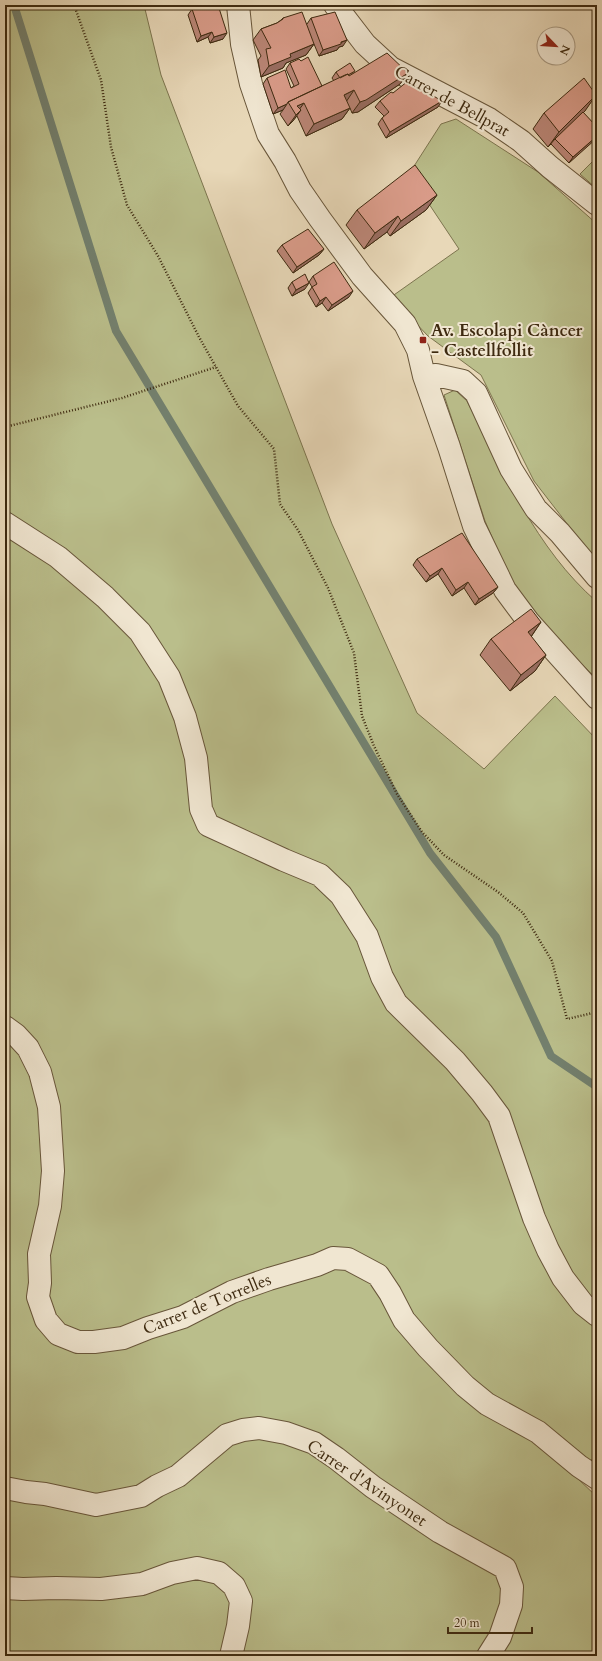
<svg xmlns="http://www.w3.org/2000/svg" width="602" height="1661" font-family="Cardo,serif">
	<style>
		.green { fill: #babe8b; stroke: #7c744e }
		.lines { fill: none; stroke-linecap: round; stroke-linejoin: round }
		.stream { stroke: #73806e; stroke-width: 8 }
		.minor-casing { stroke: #68563a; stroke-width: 24 }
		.path { stroke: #3e2a10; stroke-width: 2.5; stroke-dasharray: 1 2; stroke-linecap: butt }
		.minor { stroke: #f0e6d1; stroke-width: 22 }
		.wall { fill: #bb8677; stroke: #3e2a10 }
		.shaded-wall { fill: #996d61; stroke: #3e2a10 }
		.building { fill: #da9c8a; stroke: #3e2a10 }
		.poi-dot { fill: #8f2418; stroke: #f0e6d1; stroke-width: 1.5 }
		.labels { text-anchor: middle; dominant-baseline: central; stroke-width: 4; stroke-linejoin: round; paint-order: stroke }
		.street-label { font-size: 17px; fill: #3e2a10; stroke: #f0e6d1 }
		.poi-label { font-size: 17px; font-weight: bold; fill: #3e2a10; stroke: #f0e6d1; text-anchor: start }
	</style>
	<rect width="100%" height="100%" fill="#e8d8b8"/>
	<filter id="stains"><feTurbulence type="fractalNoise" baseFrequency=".005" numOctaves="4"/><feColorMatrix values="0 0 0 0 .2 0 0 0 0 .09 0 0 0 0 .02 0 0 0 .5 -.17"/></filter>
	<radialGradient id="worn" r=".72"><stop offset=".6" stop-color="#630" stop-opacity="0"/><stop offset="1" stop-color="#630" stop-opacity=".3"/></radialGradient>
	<path class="green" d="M 5,5 L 144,5 L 161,75 L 332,524 L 417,713 L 484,769 L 555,696 L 597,740 L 597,1455 L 574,1475 L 597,1497 L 597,1656 L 5,1656 Z
		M 456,119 L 538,172 L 597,224 L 597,561 L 589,552 L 534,481 L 481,375 L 428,336 L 391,297 L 459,249 L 409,174 L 441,124 Z
		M 597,157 L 597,189 L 580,174 Z
		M 455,390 L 467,401 C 503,471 536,549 597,602 L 597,679 L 560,643 L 511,581 L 485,521 L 444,395 Z"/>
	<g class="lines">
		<path class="stream" d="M 14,5 L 116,331 L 430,853 L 496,937 L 551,1056 L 597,1087"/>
		<g class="minor-casing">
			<path id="minor" d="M 238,5 L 242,44 L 251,84 L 268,134 L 285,161 L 300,190 L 320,219 L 362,276 L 405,324 L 418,350 L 424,376 L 449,447 L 474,526 L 505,590 L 528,621 L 597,698
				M 335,5 L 365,44 L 391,68 L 489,119 L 521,141 L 550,167 L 597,204
				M 424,376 L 436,375 L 463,381 L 476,393 L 511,469 L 536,509 L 560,533 L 597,577
				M 5,523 L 58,557 L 105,597 L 140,632 L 169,677 L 185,717 L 196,758 L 201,809 L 208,825 L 284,860 L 320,875 L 341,895 L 367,936 L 382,977 L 396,1003 L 455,1061 L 482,1093 L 499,1116 L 534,1218 L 548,1250 L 563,1278 L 583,1304 L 597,1315
				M 5,1027 L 16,1035 L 28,1048 L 40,1072 L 49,1107 L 53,1171 L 50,1206 L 39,1254 L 40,1283 L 38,1297 L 46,1320 L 58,1334 L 78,1342 L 94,1342 L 123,1338 L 148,1328 L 183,1317 L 232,1292 L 269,1279 L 317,1265 L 333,1258 L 348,1259 L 378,1275 L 390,1293 L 404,1320 L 428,1348 L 465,1386 L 487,1404 L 538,1432 L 579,1466 L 597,1478
				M 5,1488 L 26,1492 L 45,1494 L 96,1505 L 141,1496 L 157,1486 L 178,1476 L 227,1435 L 243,1430 L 259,1428 L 286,1433 L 314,1443 L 336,1458 L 373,1487 L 440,1532 L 505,1568 L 512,1587 L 511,1605 L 500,1637 L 488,1656
				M 5,1588 L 23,1589 L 56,1588 L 101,1589 L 142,1584 L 172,1573 L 197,1568 L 219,1573 L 234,1586 L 241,1601 L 238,1626 L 231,1656"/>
		</g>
		<path class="path" d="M 74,5 L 101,80 L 111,147 L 127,205 L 158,256 L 199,337 L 238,406 L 274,449 L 280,504 L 298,530 L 328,588 L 354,653 L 362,716 L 374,746 L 397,794 L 422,832 L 444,855 L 498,892 L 523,913 L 552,961 L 567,1019 L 597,1012
			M 5,427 L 122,398 L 216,367"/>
		<use href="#minor" class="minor"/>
	</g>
	<path class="wall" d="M 192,9 L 223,39 L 210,43 L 208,37 L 197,42 L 188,15 Z
		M 283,18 L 307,24 L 311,18 L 343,46 L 339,47 L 337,50 L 319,56 L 314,44 L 306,55 L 286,63 L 283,68 L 261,77 L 258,60 L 261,56 L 253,40 L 261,29 L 277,23 L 281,20 Z
		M 301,61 L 322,86 L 334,81 L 332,78 L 336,72 L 353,73 L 408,73 L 400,84 L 358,112 L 352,113 L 350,108 L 342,119 L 306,136 L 297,116 L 288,126 L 280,114 L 283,110 L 273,114 L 263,84 L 267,78 L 291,88 L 294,86 L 286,69 L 290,63 Z
		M 393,93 L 438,107 L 386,138 L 378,124 L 382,118 L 384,116 L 375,107 L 380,101 Z
		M 596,95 L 583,113 L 597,127 L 569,163 L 551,144 L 548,147 L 533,129 L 544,113 Z
		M 437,195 L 426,210 L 390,236 L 387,232 L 364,249 L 346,225 L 357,210 Z
		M 282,245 L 324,249 L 319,255 L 293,273 L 277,251 Z
		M 313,276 L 349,297 L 328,311 L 322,303 L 316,307 L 308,293 L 312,287 L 309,282 Z
		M 292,282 L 305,289 L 292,296 L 288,288 Z
		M 417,559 L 498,587 L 493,593 L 475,605 L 464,588 L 452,596 L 438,574 L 426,582 L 413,565 Z
		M 541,622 L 531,637 L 546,655 L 535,671 L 510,691 L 480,655 L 491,639 Z"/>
	<path class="shaded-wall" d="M 212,32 L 208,37 L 197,42 L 201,36 Z
		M 227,33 L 223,39 L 210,43 L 214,37 Z
		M 347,40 L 343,46 L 339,47 L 337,50 L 319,56 L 323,50 Z
		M 314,44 L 306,55 L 286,63 L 283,68 L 261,77 L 269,66 L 290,54 Z
		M 408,73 L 400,84 L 358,112 L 352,113 L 360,102 Z
		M 354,90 L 346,102 L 344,95 Z
		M 596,95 L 585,111 L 556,140 L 555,139 L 548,147 L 559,132 Z
		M 442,101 L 438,107 L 386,138 L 390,132 Z
		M 304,103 L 296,114 L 297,106 Z
		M 287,104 L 283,110 L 273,114 L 278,108 Z
		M 350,108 L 342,119 L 306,136 L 314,124 Z
		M 301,110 L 293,121 L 288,126 L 296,115 Z
		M 597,136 L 597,138 L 569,163 L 573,157 Z
		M 437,195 L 426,210 L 390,236 L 401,221 Z
		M 398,216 L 387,232 L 364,249 L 375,233 Z
		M 324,249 L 319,255 L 293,273 L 297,267 Z
		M 309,283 L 305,289 L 292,296 L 296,290 Z
		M 353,291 L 349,297 L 328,311 L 332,305 Z
		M 326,297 L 322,303 L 316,307 L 320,301 Z
		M 442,568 L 438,574 L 426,582 L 430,576 Z
		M 468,582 L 464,588 L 452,596 L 456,590 Z
		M 498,587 L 493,593 L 475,605 L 479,599 Z
		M 541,622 L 530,638 L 528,632 Z
		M 546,655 L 535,671 L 510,691 L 521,675 Z"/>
	<path class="building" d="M 203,5 L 218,5 L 227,33 L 214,37 L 212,32 L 201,36 L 192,9 Z
		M 302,12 L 314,44 L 290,54 L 291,57 L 269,66 L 266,49 L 271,48 L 261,29 L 277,23 L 283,19 L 283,18 Z
		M 335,12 L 347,40 L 341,42 L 341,44 L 323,50 L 311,18 Z
		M 387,53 L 408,73 L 366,100 L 360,102 L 354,90 L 344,95 L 350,108 L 314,124 L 304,103 L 297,106 L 301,110 L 296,115 L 288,102 L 345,75 L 348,74 L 349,76 Z
		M 308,57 L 322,86 L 288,102 L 287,104 L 278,108 L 267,78 L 285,70 L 291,88 L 299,84 L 290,63 L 299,59 L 301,61 Z
		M 350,63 L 355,71 L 348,75 L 348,74 L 340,78 L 336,72 Z
		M 584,78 L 596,95 L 559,132 L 544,113 Z
		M 408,81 L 442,101 L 390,132 L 382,118 L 389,112 L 380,101 L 391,92 L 393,93 Z
		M 583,112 L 597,127 L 597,136 L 573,157 L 555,139 Z
		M 415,165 L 437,195 L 401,221 L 398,216 L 375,233 L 357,210 Z
		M 308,229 L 324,249 L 297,267 L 282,245 Z
		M 334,262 L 353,291 L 332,305 L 326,297 L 320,301 L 312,287 L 317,284 L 313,276 Z
		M 305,274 L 309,283 L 296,290 L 292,282 Z
		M 462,533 L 498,587 L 479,599 L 468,582 L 456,590 L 442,568 L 430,576 L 417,559 Z
		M 531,609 L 541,622 L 528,632 L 546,655 L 521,675 L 491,639 Z"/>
	<rect class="poi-dot" x="419" y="336" width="8" height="8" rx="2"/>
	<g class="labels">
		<g class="street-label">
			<text transform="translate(452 101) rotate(29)">Carrer de Bellprat</text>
			<text transform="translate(207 1304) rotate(-22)">Carrer de Torrelles</text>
			<text transform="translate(367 1483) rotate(34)">Carrer d'Avinyonet</text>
		</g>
		<g class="poi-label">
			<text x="431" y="330">Av. Escolapi Càncer<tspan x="431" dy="20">- Castellfollit</tspan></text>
		</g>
	</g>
	<rect width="602" height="1661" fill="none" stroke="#e8d8b8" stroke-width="20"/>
	<rect x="6" y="6" width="590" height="1649" fill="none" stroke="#3e2a10" stroke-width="2"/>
	<rect x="10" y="10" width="582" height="1641" fill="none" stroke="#3e2a10"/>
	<g transform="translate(556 46) rotate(115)"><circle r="19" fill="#f0e6d1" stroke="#a99b84"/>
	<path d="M0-3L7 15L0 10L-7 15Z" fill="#8f2418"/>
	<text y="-6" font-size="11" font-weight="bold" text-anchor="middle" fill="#3e2a10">N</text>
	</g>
	<path d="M448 1627v6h84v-6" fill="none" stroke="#3e2a10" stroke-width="2"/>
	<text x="454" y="1627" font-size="12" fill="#3e2a10" stroke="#f0e6d1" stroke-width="3" paint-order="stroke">20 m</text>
	<rect width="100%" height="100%" filter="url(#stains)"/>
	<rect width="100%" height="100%" fill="url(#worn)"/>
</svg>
